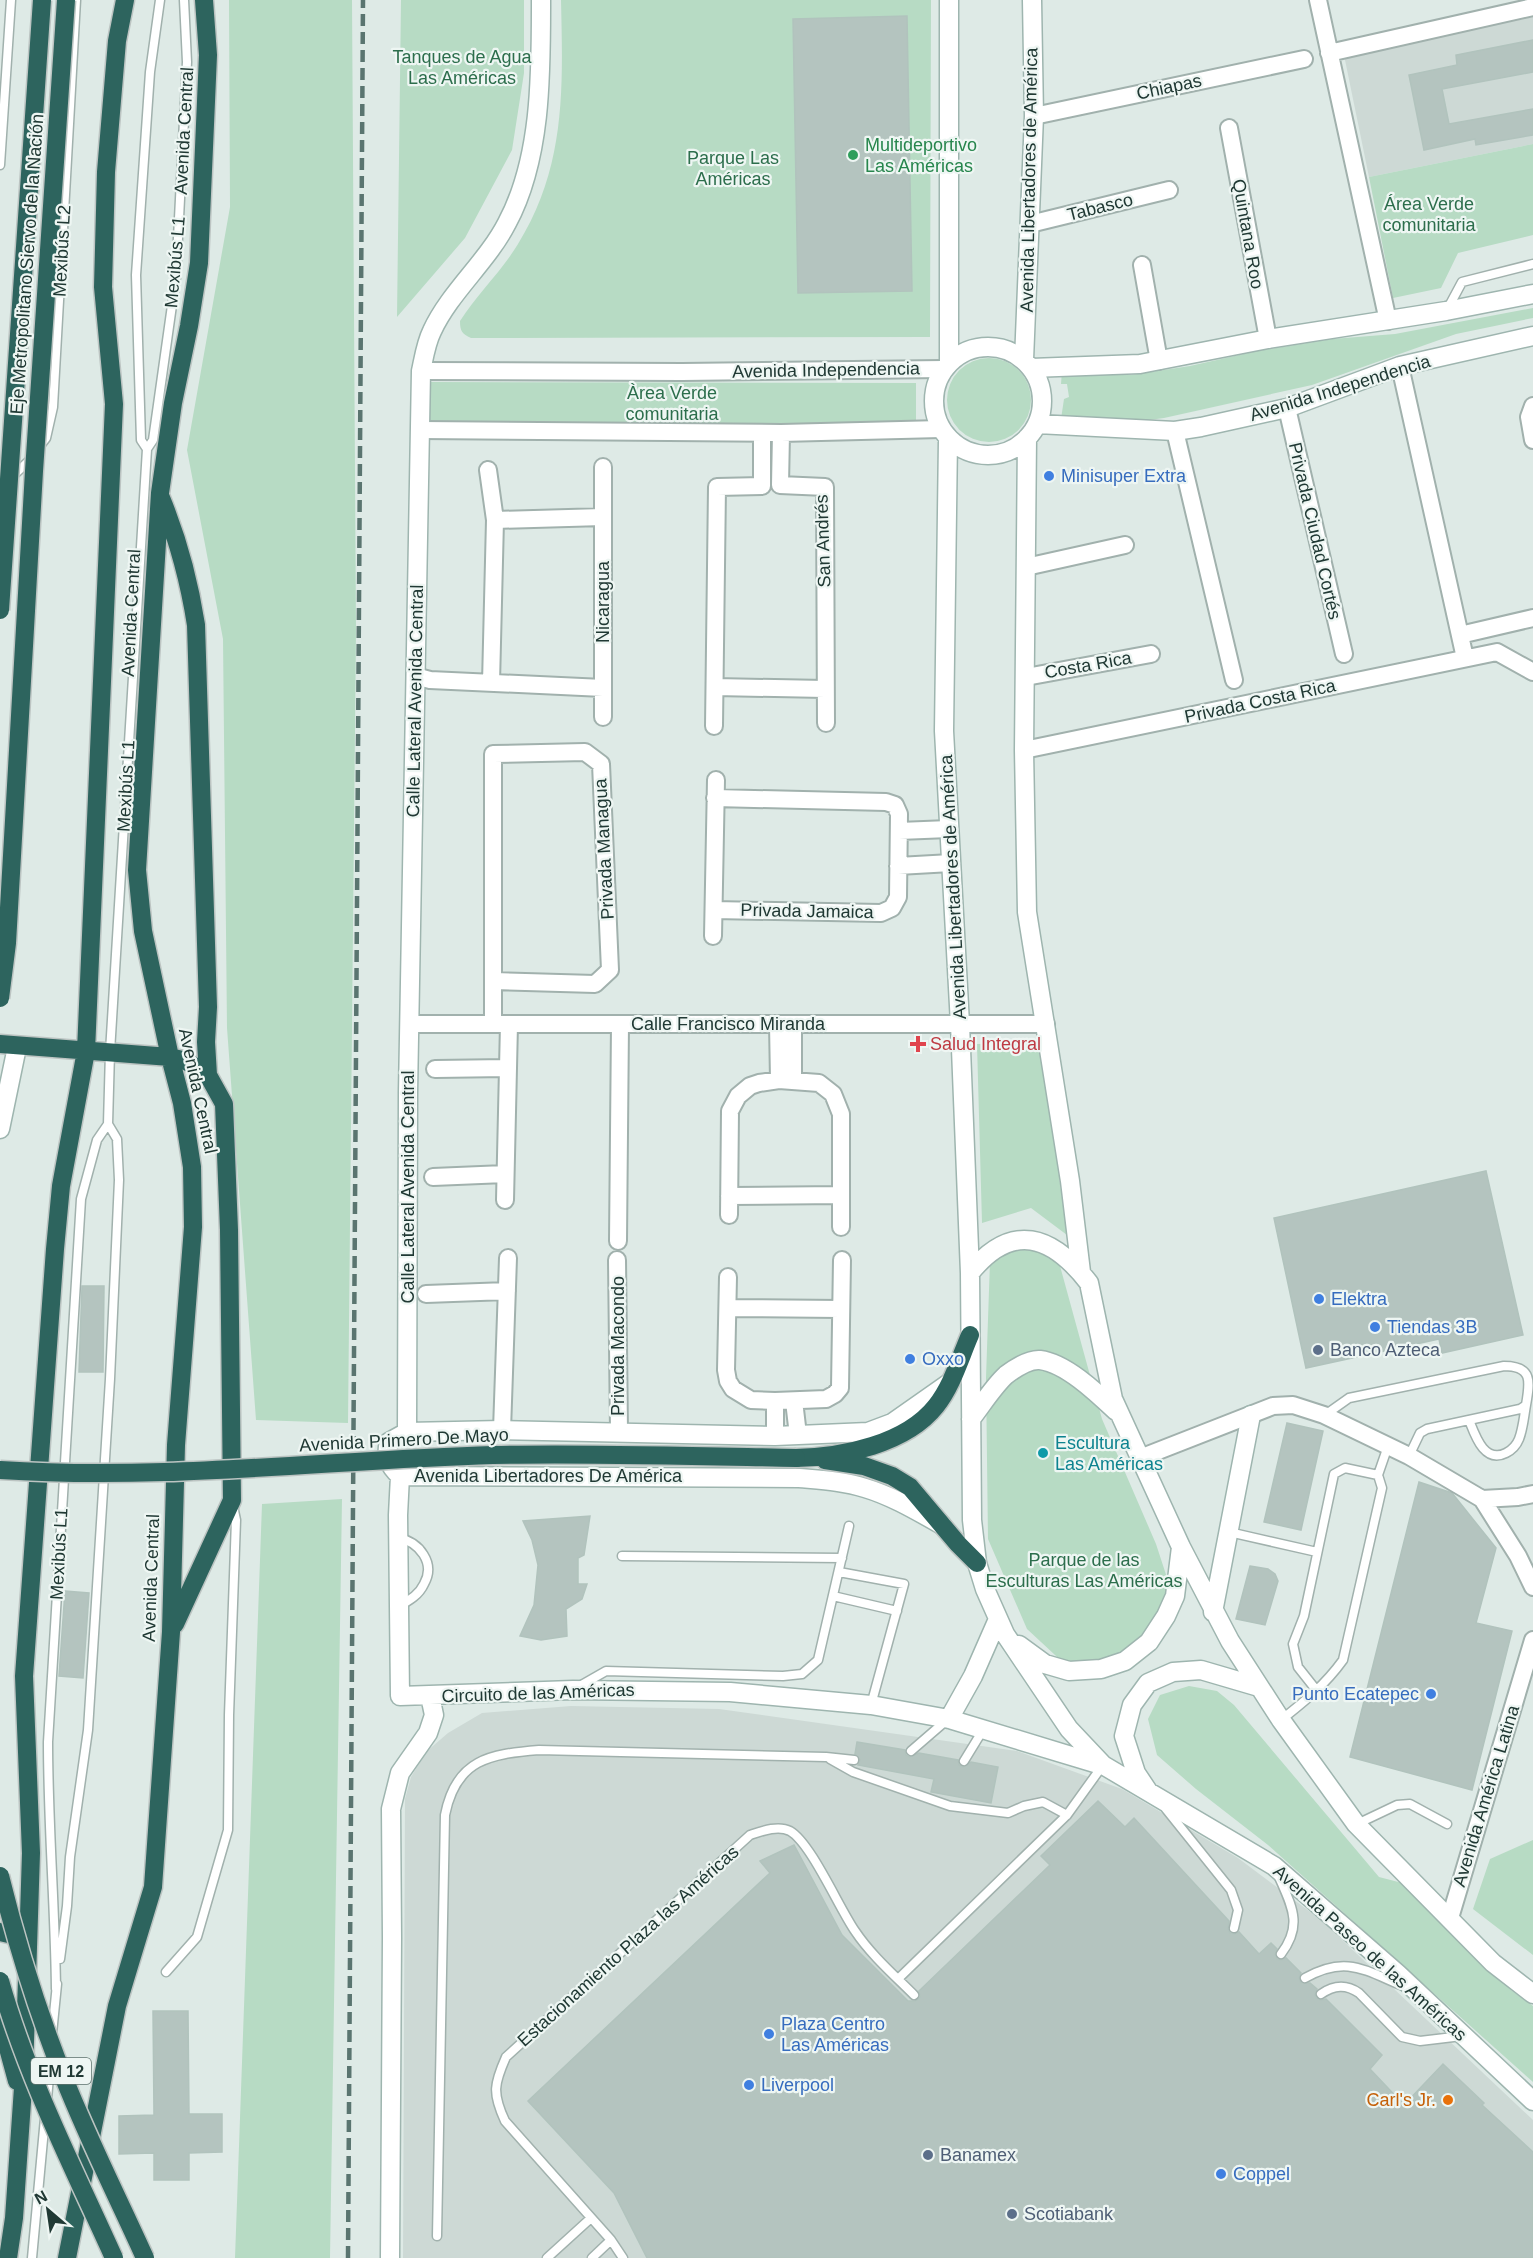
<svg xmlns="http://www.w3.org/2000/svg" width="1533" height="2258" font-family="Arial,sans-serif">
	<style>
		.built { fill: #cdd9d5 }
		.green { fill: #b7dbc4 }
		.building { fill: #b4c4bf; stroke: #b1c3bd; stroke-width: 1.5 }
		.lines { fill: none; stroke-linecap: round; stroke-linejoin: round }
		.lane-casing { stroke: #a1b1ad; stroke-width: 11 }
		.street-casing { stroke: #a1b1ad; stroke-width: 20 }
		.secondary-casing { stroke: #9eb5af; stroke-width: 21 }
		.highway-casing { stroke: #bcc4c2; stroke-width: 21 }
		.lane { stroke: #fff; stroke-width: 8 }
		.street { stroke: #fff; stroke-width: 16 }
		.secondary { stroke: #fff; stroke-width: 18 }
		.highway { stroke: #2d645e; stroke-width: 18 }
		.rail { stroke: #5a7570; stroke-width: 4.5; stroke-dasharray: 12 6; stroke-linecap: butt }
		.highway-bridge-casing { stroke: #bcc4c2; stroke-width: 21; stroke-linecap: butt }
		.highway-bridge { stroke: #2d645e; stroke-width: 18 }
		.leisure-dot { fill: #2e9e5b; stroke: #eef6f3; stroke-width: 2 }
		.shop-dot { fill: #3f7fe0; stroke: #eef6f3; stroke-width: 2 }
		.health-dot { fill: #e0444e; stroke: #eef6f3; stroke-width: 2 }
		.service-dot { fill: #5c6f8a; stroke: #eef6f3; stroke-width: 2 }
		.culture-dot { fill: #0f9aa8; stroke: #eef6f3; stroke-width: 2 }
		.food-dot { fill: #e8710a; stroke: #eef6f3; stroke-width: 2 }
		.labels { text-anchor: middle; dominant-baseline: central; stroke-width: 4.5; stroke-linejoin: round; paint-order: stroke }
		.shield { fill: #eef6f3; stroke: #5e726d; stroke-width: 1.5 }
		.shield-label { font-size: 16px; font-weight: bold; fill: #203934 }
		.park-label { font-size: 18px; fill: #2c6e4c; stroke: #eef6f3 }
		.street-label { font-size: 18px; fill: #203934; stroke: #eef6f3 }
		.leisure-label { font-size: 18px; fill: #27864d; stroke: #eef6f3; text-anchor: start }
		.shop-label { font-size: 18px; fill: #366cbe; stroke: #eef6f3; text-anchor: start }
		.health-label { font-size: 18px; fill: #be3a42; stroke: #eef6f3; text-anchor: start }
		.service-label { font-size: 18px; fill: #4e5e75; stroke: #eef6f3; text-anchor: start }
		.culture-label { font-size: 18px; fill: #0d838f; stroke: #eef6f3; text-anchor: start }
		.food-label { font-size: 18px; fill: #c56008; stroke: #eef6f3; text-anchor: end }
	</style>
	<rect width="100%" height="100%" fill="#deeae6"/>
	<path class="built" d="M 1533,17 L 1533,144 L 1369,177 L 1344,55 Z
		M 571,1706 L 719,1709 L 1017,1751 L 1122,1789 L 1238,1858 L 1321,1920 L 1533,2120 L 1533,2258 L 403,2258 L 405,1799 L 411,1777 L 426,1752 L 448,1733 L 482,1713 Z"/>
	<path class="green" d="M 229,0 L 352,0 L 356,630 L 348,1423 L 256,1420 L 227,1028 L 223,639 L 187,450 L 230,207 Z
		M 401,0 L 524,0 L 524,73 L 512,150 L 465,238 L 397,317 Z
		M 561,0 L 931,0 L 930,337 L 471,338 C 462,334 460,331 460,321 C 477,294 501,272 518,244 C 566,166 563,89 561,0 Z
		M 1533,144 L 1533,235 L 1458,253 L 1441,288 L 1393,298 L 1369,177 Z
		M 1533,308 L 1533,318 L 1456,334 L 1312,385 L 1164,418 L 1149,420 L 1061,419 L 1064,399 L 1069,397 L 1067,384 L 1061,384 L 1062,371 L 1076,374 L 1131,375 L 1190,366 L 1257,351 L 1332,339 L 1395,334 Z
		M947 400a42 42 0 1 1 84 0a42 42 0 1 1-84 0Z
		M 428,382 L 916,383 L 916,424 L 428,423 Z
		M 1041,1043 L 1067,1235 L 1031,1208 L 982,1223 L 977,1044 Z
		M 1011,1241 L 1057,1255 L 1102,1419 L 1156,1544 L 1173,1596 L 1131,1653 L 1069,1668 L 1027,1629 L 988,1539 L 986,1378 L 990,1261 Z
		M 342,1499 L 330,2258 L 235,2258 L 262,1504 Z
		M 1189,1686 L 1217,1691 L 1234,1705 L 1379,1877 L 1406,1884 L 1511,1990 L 1533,2006 L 1533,2082 L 1268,1845 L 1196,1789 L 1157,1755 L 1148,1719 L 1160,1695 Z
		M 1533,1840 L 1533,1955 L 1473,1909 L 1490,1859 Z"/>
	<path class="building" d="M 907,16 L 912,291 L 798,293 L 793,19 Z
		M 1533,40 L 1533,72 L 1442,89 L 1449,124 L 1533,109 L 1533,135 L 1476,145 L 1475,139 L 1424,150 L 1409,75 L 1457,65 L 1456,55 Z
		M 1486,1171 L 1523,1335 L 1442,1353 L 1439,1339 L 1306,1368 L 1274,1218 Z
		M 82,1286 L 104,1286 L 103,1372 L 79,1372 Z
		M 1287,1423 L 1323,1431 L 1301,1530 L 1264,1522 Z
		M 1419,1482 L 1452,1493 L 1496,1548 L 1476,1623 L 1512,1631 L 1472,1790 L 1350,1757 Z
		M 590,1516 L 584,1555 L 578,1558 L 578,1584 L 587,1584 L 582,1599 L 566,1609 L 567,1636 L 541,1640 L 520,1636 L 534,1605 L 538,1565 L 532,1540 L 523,1521 Z
		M 1250,1566 L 1268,1569 L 1275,1574 L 1278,1581 L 1265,1625 L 1236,1619 Z
		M 65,1591 L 89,1593 L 83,1678 L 59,1676 Z
		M 857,1742 L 905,1750 L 906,1755 L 909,1757 L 919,1753 L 958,1760 L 959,1765 L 963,1767 L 971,1762 L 998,1767 L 991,1803 L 931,1792 L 934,1779 L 858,1765 L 860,1760 L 855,1754 Z
		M 1098,1801 L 1125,1827 L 1134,1818 L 1229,1921 L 1228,1929 L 1230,1933 L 1235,1934 L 1239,1932 L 1259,1954 L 1271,1943 L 1277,1949 L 1275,1954 L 1277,1959 L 1281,1960 L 1286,1958 L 1301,1973 L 1299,1978 L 1301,1983 L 1310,1983 L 1317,1989 L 1315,1994 L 1316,1998 L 1321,2000 L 1326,1999 L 1382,2055 L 1370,2069 L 1404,2105 L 1443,2064 L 1484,2103 L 1482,2105 L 1533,2152 L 1533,2258 L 647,2258 L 614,2193 L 528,2101 L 770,1873 L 760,1861 L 794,1845 L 842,1935 L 908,2001 L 915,2001 L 920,1997 L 919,1991 L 1050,1865 L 1041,1856 Z
		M 153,2011 L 188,2011 L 189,2114 L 222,2114 L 222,2152 L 189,2153 L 189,2180 L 154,2180 L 154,2153 L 119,2154 L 119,2116 L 154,2115 Z"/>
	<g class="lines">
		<g class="lane-casing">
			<path id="lane" d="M 0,165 L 11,0
				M 1447,310 L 1462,282 L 1533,264
				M 39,447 L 46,438 L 53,407 L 76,0
				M 147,449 L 141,440 L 136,275 L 150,72 L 160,0
				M 0,477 L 16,473 L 32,458
				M 1325,1415 L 1349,1398 L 1504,1366 C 1533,1366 1530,1382 1526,1405 L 1520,1409 L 1427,1429 L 1420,1433 L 1409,1456
				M 1469,1420 C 1475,1435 1484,1464 1506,1453 C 1512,1450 1517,1444 1519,1439 C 1523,1429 1524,1416 1526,1405
				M 1378,1475 L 1388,1446
				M 1229,1532 L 1317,1552
				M 399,1538 C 419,1542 436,1563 424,1584 C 419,1595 409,1601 399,1606
				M 622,1556 L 842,1558
				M 839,1572 L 904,1584 L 871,1705
				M 833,1596 L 897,1611
				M 578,1687 L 606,1671 L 783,1676 L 802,1674 L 818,1660 L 849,1526
				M 1281,1720 C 1305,1701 1325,1685 1343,1660 L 1382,1488 L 1378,1475 L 1345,1468 L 1334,1474 L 1304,1616 L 1293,1644 L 1298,1667 L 1317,1691
				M 911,1751 L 948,1719
				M 830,1759 L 853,1772 L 950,1806 L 1008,1813 L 1024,1806 L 1043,1802 L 1067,1815
				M 964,1761 L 983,1730
				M 1166,1809 L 1231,1890 L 1238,1910 L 1234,1928
				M 1357,1824 L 1397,1805 L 1410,1804 L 1447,1824
				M 1279,1877 C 1292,1907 1303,1925 1281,1954
				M 60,1959 L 67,1906 L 70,1857 L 88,1730 L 110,1379 L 119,1180 L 117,1139 L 108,1124
				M 166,1972 L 197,1937 L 228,1830 L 229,1715 L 236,1520 L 233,1506
				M 1305,1978 C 1346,1955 1364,1970 1403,1986
				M 898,1979 L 1067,1815 L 1103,1765
				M 56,1989 C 55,1906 48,1824 48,1742 L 81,1199 L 97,1140 L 108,1124 L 110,1052 L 147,449 L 153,440 L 176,277 L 187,62 L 184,0
				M 1321,1994 C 1334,1985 1346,1984 1359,1993 L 1402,2037 L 1420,2041 L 1462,2036
				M 52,2034 L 57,1984
				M 47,2099 L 51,2055
				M 437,2236 L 445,1815 C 456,1759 490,1754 539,1750 L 826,1757 L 854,1760
				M 32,2258 L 45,2118
				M 547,2258 L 591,2218
				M 592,2258 L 611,2240
				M 623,2258 L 611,2240 L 505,2121 C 492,2093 494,2084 506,2057 L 750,1835 C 762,1831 778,1825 790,1831 C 811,1843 839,1908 855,1931 C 871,1955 894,1975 914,1995"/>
		</g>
		<g class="street-casing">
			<path id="street" d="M 1318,0 L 1388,321
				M 1329,53 L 1533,7
				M 1034,116 L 1304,59
				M 1229,128 L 1268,339
				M 1030,224 L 1169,190
				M 1142,265 L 1159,361
				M 1400,366 L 1465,658
				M 421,371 L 682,372 L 944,369
				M 1533,406 L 1529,417 L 1533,440
				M 1287,408 L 1344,654
				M 421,430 L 781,433 L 941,429
				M 1175,431 L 1234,680
				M 781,433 L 780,485 L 825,487 L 826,723
				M 603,467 L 603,717
				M 488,470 L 495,520 L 491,683
				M 495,520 L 603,517
				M 1026,567 L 1125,545
				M 1460,635 L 1533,618
				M 415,676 L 430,680 L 603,688
				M 1026,677 L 1151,654
				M 715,687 L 825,689
				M 714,726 L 717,487 L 762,486 L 762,433
				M 1024,750 L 1497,652 L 1533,672
				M 899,831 L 949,829
				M 898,866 L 951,863
				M 714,910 L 881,913 L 892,908 L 898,897 L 899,814 L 895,805 L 886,802 L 715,798
				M 713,936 L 716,780
				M 409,1024 L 1046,1024
				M 493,1024 L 493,754 L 585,752 L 601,764 L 610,970 L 595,984 L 494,981
				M 778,1024 L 779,1080
				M 435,1069 L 507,1068
				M 793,1080 L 793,1024
				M 433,1177 L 505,1174
				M 729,1196 L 841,1195
				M 505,1200 L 509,1024
				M 729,1215 L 730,1111 L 738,1096 L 750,1086 L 759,1083 L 779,1080 L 819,1083 L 833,1094 L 841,1114 L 841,1227
				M 618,1241 L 620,1024
				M 617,1260 L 619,1431
				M 728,1277 L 726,1370 L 728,1381 L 733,1389 L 751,1400 L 775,1401 L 826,1399 L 835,1394 L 840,1388 L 842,1260
				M 426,1294 L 507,1291
				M 728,1308 L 841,1309
				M 775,1401 L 775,1436
				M 794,1401 L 798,1435
				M 502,1430 L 508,1258
				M 1140,1458 L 1273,1406 L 1293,1405 L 1324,1415 L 1409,1456 L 1482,1499 L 1518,1556 L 1533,1587
				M 1482,1499 L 1518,1497 L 1533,1494
				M 1450,1918 L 1533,1640"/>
		</g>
		<g class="secondary-casing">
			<path id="secondary" d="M 949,0 L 949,363
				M934 401a54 54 0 1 1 108 0a54 54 0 1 1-108 0Z
				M 1024,360 L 1034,116 L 1032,0
				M 1031,368 L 1140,364 L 1268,339 L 1446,311 L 1533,294
				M 1037,424 L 1175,431 L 1201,427 L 1287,408 L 1400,366 L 1533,336
				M 1027,438 L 1024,750 L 1027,912 L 1070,1181 L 1081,1272
				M 948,439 L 944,731 L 960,1024 L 970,1273 L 972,1520 L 977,1563 L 985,1589 L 1005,1634 L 1069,1729 L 1103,1765 L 1274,1866 L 1398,1974 L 1533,2101
				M 0,1129 L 17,1047
				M 970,1273 C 1012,1221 1052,1235 1089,1283 L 1113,1399 L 1181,1547 L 1230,1641 L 1281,1720 L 1356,1824 L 1493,1963 L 1533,1994
				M 971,1419 C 982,1405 993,1387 1006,1375 C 1014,1369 1029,1359 1040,1360 C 1066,1363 1098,1394 1116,1411
				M 407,1432 L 408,1093 L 421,371 C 424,357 426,343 432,331 C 450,292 487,262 507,223 C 542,158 541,72 541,0
				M 400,1476 L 398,1515 L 400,1696 L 573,1690 L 730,1692 L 871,1705 L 949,1719 L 1101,1765
				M 942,1525 C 917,1511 892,1496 865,1488 C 843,1481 821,1480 799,1478 L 400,1476 C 389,1466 385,1457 389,1442 L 407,1432 L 502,1430 L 775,1436 L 868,1432 L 892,1423 L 949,1383
				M 1213,1612 L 1251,1415
				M 1019,1645 L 1045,1664 L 1069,1671 L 1101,1669 L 1125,1661 L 1149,1642 L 1166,1616 L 1175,1596 L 1181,1547
				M 949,1719 L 973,1676 L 998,1619
				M 1148,1791 L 1136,1773 L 1124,1736 L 1132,1705 L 1148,1683 L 1173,1672 L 1201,1670 L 1259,1687
				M 390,2258 L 392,1938 L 391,1809 L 400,1773 L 428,1733 L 434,1715 L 430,1696"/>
		</g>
		<g class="highway-casing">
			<path id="highway" d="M 161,498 C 178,539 189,580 196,625 L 208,1007 L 206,1042 L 208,1075 L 224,1104 L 229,1230 L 232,1500 L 175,1624
				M 0,1044 L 170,1057 L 186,1061 L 208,1075
				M 796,1458 C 843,1457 906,1444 936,1406 C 952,1386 960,1358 970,1335
				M 825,1460 L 864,1466 L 892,1476 L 910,1487 L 958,1544 L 977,1563
				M 0,1932 L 26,1938
				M 0,2019 L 17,2081
				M 8,2258 L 14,2218 L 24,2073 L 31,1853 L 24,1676 L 55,1249 L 61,1186 L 86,1051 L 114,404 L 103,287 L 106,172 L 117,41 L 125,0
				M 67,2258 L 117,2006 L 153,1887 L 171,1632 L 176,1445 L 193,1227 L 192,1167 L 182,1103 L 170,1057 L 143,931 L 137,870 L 160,493 L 173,403 L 189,326 L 199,263 L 208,55 L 204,0"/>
		</g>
		<use href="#lane" class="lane"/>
		<use href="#street" class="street"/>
		<use href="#secondary" class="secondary"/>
		<use href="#highway" class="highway"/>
		<path class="rail" d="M 348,2258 L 363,0"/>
		<g class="highway-bridge-casing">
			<path id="highway-bridge" d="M 0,610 L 42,0
				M 0,998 L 7,943 L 34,471 L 66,0
				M 0,1470 C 164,1481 329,1460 493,1455 C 594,1453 696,1456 796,1458
				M 0,1876 C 17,1945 38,2013 64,2078 C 88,2139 118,2198 145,2258
				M 0,1981 C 27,2077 73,2167 114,2258"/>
		</g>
		<use href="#highway-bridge" class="highway-bridge"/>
	</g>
	<circle class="leisure-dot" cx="853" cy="155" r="6"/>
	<g class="shop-dot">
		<circle cx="1049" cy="476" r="6"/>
		<circle cx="1319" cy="1299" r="6"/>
		<circle cx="1375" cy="1327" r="6"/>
		<circle cx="910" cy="1359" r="6"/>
		<circle cx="1431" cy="1694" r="6"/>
		<circle cx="769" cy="2034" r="6"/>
		<circle cx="749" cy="2085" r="6"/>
		<circle cx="1221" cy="2174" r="6"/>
	</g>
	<path class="health-dot" d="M915 1035h6v6h6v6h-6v6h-6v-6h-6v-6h6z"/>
	<g class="service-dot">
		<circle cx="1318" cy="1350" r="6"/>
		<circle cx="928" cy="2155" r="6"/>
		<circle cx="1012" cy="2214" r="6"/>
	</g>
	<circle class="culture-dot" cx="1043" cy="1453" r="6"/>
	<circle class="food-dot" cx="1448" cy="2100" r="6"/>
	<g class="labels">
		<rect class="shield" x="31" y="2058" width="60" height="26" rx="4.5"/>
		<g class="shield-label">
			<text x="61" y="2071">EM 12</text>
		</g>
		<g class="park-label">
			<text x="462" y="57">Tanques de Agua<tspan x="462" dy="21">Las Américas</tspan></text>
			<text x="733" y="158">Parque Las<tspan x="733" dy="21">Américas</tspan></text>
			<text x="1429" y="204">Área Verde<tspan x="1429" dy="21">comunitaria</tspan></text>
			<text x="672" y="393">Àrea Verde<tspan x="672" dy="21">comunitaria</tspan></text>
			<text x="1084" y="1560">Parque de las<tspan x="1084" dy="21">Esculturas Las Américas</tspan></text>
		</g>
		<g class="street-label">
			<text transform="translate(1169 87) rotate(-12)">Chiapas</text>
			<text transform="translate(184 131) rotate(-87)">Avenida Central</text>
			<text transform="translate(1029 180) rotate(-89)">Avenida Libertadores de América</text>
			<text transform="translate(1100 207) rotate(-14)">Tabasco</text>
			<text transform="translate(1248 234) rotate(80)">Quintana Roo</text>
			<text transform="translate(62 251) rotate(-87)">Mexibús L2</text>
			<text transform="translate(175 262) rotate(-85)">Mexibús L1</text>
			<text transform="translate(27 264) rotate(-86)">Eje Metropolitano Siervo de la Nación</text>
			<text transform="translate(826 370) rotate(-1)">Avenida Independencia</text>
			<text transform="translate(1340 388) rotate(-17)">Avenida Independencia</text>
			<text transform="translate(1315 531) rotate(77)">Privada Ciudad Cortés</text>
			<text transform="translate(823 541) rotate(-92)">San Andrés</text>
			<text transform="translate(603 602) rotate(-90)">Nicaragua</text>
			<text transform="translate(131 613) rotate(-87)">Avenida Central</text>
			<text transform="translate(1088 665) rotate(-10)">Costa Rica</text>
			<text transform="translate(415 701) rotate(-89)">Calle Lateral Avenida Central</text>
			<text transform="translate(1260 701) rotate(-12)">Privada Costa Rica</text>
			<text transform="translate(126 786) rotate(-87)">Mexibús L1</text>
			<text transform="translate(604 849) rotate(-93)">Privada Managua</text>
			<text transform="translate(953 887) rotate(-93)">Avenida Libertadores de América</text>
			<text transform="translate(807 911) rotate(1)">Privada Jamaica</text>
			<text x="728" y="1024">Calle Francisco Miranda</text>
			<text transform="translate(198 1091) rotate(78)">Avenida Central</text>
			<text transform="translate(408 1187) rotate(-90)">Calle Lateral Avenida Central</text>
			<text transform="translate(618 1346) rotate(-90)">Privada Macondo</text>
			<text transform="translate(404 1440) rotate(-3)">Avenida Primero De Mayo</text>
			<text x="548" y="1476">Avenida Libertadores De América</text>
			<text transform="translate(59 1554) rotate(-87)">Mexibús L1</text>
			<text transform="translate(151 1578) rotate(-88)">Avenida Central</text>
			<text transform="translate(538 1693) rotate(-2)">Circuito de las Américas</text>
			<text transform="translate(1486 1796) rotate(-73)">Avenida América Latina</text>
			<text transform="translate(628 1946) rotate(-42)">Estacionamiento Plaza las Américas</text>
			<text transform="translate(1370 1953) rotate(42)">Avenida Paseo de las Américas</text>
		</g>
		<g class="leisure-label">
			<text x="865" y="145">Multideportivo<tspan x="865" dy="21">Las Américas</tspan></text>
		</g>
		<g class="shop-label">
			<text x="1061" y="476">Minisuper Extra</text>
			<text x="1331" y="1299">Elektra</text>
			<text x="1387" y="1327">Tiendas 3B</text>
			<text x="922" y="1359">Oxxo</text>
			<text x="1419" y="1694" text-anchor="end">Punto Ecatepec</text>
			<text x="781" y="2024">Plaza Centro<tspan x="781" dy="21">Las Américas</tspan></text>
			<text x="761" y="2085">Liverpool</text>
			<text x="1233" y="2174">Coppel</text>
		</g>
		<g class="health-label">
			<text x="930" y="1044">Salud Integral</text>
		</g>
		<g class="service-label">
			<text x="1330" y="1350">Banco Azteca</text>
			<text x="940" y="2155">Banamex</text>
			<text x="1024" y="2214">Scotiabank</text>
		</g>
		<g class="culture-label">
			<text x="1055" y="1443">Escultura<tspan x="1055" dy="21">Las Américas</tspan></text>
		</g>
		<g class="food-label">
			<text x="1436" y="2100">Carl's Jr.</text>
		</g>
	</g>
	<g transform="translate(48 2210) rotate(331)" stroke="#eef6f3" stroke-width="4.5" paint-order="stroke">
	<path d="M0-4.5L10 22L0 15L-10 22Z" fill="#203934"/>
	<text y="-9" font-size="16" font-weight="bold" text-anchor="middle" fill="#203934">N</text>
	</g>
</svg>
